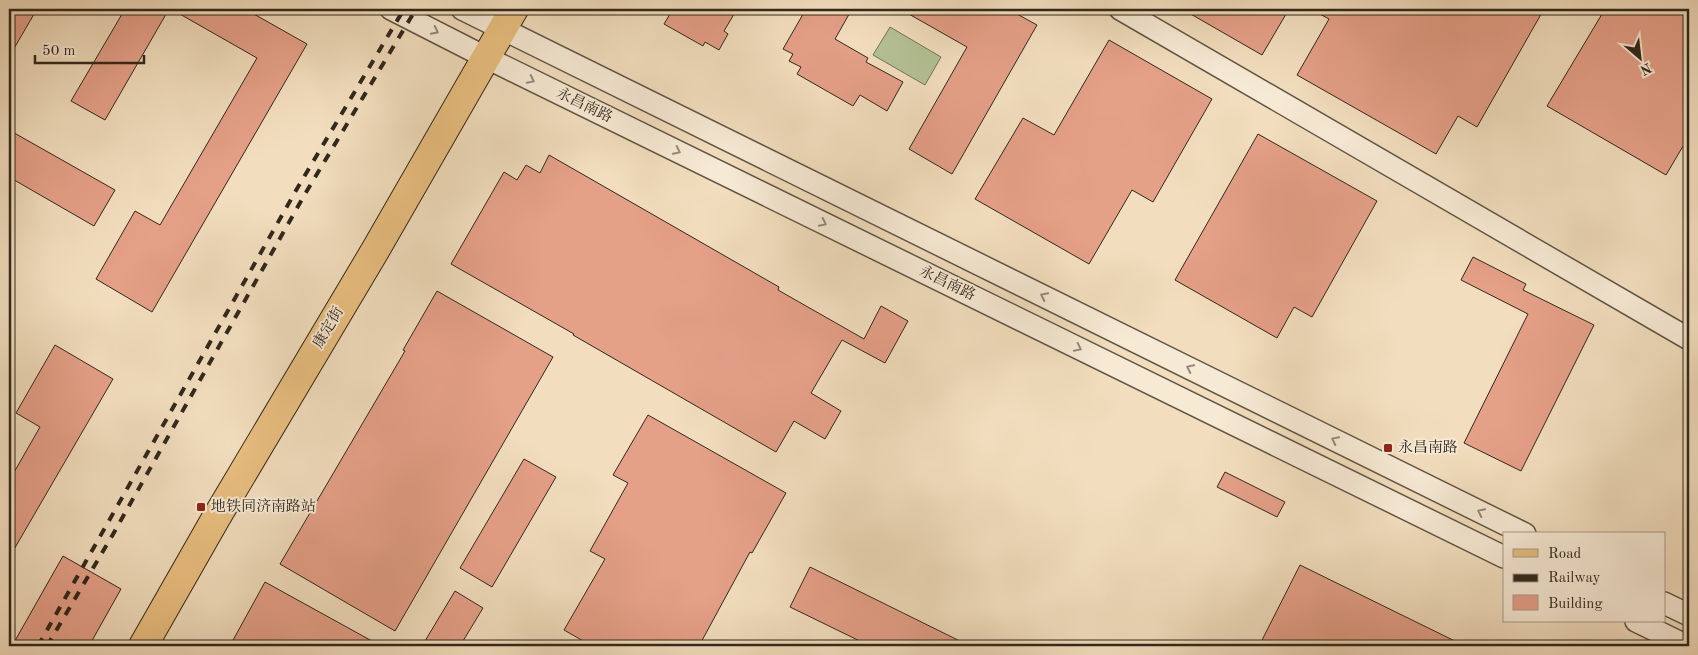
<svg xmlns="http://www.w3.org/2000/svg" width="1698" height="655" font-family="'Old Standard TT','Noto Serif SC',serif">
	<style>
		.green { fill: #b4c296; stroke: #727559 }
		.building { fill: #e5a088; stroke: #31281c }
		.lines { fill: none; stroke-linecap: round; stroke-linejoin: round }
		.minor-casing { stroke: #615644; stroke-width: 24 }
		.major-casing { stroke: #31281c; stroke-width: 30 }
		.minor { stroke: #f7ead5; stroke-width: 21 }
		.major { stroke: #e9bf7f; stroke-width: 28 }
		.rail { stroke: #31281c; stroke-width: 4; stroke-dasharray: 9 9; stroke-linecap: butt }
		.oneway { stroke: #948978 }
		.poi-dot { fill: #8f2418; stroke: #f7ead5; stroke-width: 2 }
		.labels { text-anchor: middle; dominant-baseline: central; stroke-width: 4; stroke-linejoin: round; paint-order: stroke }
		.street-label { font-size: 15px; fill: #31281c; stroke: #f7ead5 }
		.poi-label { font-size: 15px; fill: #31281c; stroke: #f7ead5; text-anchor: start }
	</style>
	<rect width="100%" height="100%" fill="#f2debe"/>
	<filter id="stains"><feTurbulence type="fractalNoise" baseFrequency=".004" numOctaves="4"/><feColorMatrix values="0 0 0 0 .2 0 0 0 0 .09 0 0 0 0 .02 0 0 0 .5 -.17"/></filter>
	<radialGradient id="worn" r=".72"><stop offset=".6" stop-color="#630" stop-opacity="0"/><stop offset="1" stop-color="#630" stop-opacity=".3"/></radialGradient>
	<path class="green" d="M 890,27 L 941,57 L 925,85 L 873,55 Z"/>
	<path class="building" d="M 9,9 L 37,9 L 9,57 Z
		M 125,9 L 169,9 L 105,120 L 71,101 Z
		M 171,9 L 245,9 L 307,44 L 152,312 L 96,279 L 135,211 L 160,225 L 257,58 Z
		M 673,9 L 737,9 L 724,31 L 728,34 L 719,50 L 705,42 L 703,46 L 664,24 Z
		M 806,9 L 852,9 L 835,39 L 868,58 L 866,62 L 903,82 L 887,111 L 860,95 L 853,106 L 797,74 L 801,67 L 789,61 L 793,54 L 783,49 Z
		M 900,9 L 1008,9 L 1037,25 L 952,174 L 909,149 L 967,47 Z
		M 1182,9 L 1289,9 L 1262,55 Z
		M 1311,9 L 1544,9 L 1477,127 L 1458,116 L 1436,154 L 1297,75 L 1329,19 Z
		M 1605,9 L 1689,9 L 1689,136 L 1666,175 L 1547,106 Z
		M 1109,40 L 1212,99 L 1153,202 L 1132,190 L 1089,264 L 975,199 L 1023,118 L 1054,135 Z
		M 9,130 L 115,190 L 94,226 L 9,177 Z
		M 1258,134 L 1377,201 L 1312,317 L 1294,307 L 1277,338 L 1175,280 Z
		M 549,155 L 779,287 L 778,290 L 864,339 L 881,306 L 908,321 L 885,363 L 842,340 L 811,393 L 841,411 L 825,439 L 794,421 L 776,452 L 573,335 L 574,334 L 451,264 L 504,172 L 517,180 L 526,165 L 540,173 Z
		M 1473,257 L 1526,284 L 1523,290 L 1594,325 L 1521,471 L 1464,443 L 1528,314 L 1461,280 Z
		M 437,291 L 553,357 L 395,631 L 280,564 L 405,351 L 403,350 Z
		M 55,345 L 113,379 L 9,558 L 9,481 L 40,427 L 16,413 Z
		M 648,415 L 786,493 L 752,553 L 750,552 L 699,646 L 592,646 L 564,630 L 605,559 L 590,551 L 628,483 L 613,475 Z
		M 524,459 L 556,477 L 492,587 L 460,568 Z
		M 1225,472 L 1285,502 L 1277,517 L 1217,487 Z
		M 63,556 L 121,589 L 89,646 L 12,646 Z
		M 1300,565 L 1465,646 L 1259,646 Z
		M 810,567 L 970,646 L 870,646 L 790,607 Z
		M 265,582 L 381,646 L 240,646 L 232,642 Z
		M 455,591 L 483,608 L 460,646 L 422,646 Z"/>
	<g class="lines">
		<g class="minor-casing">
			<path id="minor" d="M 391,9 L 487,58 L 1504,557
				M 462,9 L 1525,534
				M 1120,9 L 1689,339
				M 1664,603 L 1689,615
				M 1636,621 L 1687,646"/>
		</g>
		<g class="major-casing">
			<path id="major" d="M 143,646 L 216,518 L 376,249 L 514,9"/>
		</g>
		<use href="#minor" class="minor"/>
		<use href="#major" class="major"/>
		<path class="rail" d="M 38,646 L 298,187 L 404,9
			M 47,646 L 112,536 L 305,194 L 416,9"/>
	</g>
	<defs><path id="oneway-chevron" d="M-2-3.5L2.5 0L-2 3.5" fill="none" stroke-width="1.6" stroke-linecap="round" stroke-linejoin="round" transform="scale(1.25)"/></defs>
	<g class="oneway">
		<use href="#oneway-chevron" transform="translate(435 31) rotate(27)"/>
		<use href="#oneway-chevron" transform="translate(531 80) rotate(26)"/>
		<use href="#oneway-chevron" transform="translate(677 151) rotate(26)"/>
		<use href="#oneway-chevron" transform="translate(823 223) rotate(26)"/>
		<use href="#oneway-chevron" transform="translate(1044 296) rotate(-154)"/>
		<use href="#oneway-chevron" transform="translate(1078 348) rotate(26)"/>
		<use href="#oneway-chevron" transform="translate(1190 368) rotate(-154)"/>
		<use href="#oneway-chevron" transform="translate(1335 440) rotate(-154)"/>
		<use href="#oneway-chevron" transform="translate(1481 512) rotate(-154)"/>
	</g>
	<g class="poi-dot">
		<rect x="1383" y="443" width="10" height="10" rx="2.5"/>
		<rect x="196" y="502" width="10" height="10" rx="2.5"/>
	</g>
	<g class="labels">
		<g class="street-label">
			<text transform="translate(584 106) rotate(26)">永昌南路</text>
			<text transform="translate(947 284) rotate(26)">永昌南路</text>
			<text transform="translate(329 328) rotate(-59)">康定街</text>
		</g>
		<g class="poi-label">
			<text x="1398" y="448">永昌南路</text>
			<text x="211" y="507">地铁同济南路站</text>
		</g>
	</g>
	<rect width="1698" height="655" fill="none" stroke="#f2debe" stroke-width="30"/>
	<rect x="10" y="10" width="1678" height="635" fill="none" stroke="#31281c" stroke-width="2.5"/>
	<rect x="15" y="15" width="1668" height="625" fill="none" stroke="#31281c"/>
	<rect x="1503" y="532" width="162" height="90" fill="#f7ead5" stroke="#a89c8b"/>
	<rect x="1513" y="549" width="25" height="8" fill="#e9bf7f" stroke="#a89c8b"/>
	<text x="1548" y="558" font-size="15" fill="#31281c">Road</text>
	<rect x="1513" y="574" width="25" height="8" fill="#31281c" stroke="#a89c8b"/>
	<text x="1548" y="582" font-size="15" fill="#31281c">Railway</text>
	<rect x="1513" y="595" width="25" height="15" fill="#e5a088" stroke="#a89c8b"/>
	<text x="1548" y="608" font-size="15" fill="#31281c">Building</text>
	<g transform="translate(1640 58) rotate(152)" stroke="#f7ead5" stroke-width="4" paint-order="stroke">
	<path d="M0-4L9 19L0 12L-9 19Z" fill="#31281c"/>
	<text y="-8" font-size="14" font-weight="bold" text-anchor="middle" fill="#31281c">N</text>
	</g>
	<path d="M35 55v8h109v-8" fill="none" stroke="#31281c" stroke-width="2.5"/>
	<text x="42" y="55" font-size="15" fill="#31281c" stroke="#f7ead5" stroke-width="4" paint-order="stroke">50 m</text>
	<rect width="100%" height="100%" filter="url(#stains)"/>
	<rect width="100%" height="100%" fill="url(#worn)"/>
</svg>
